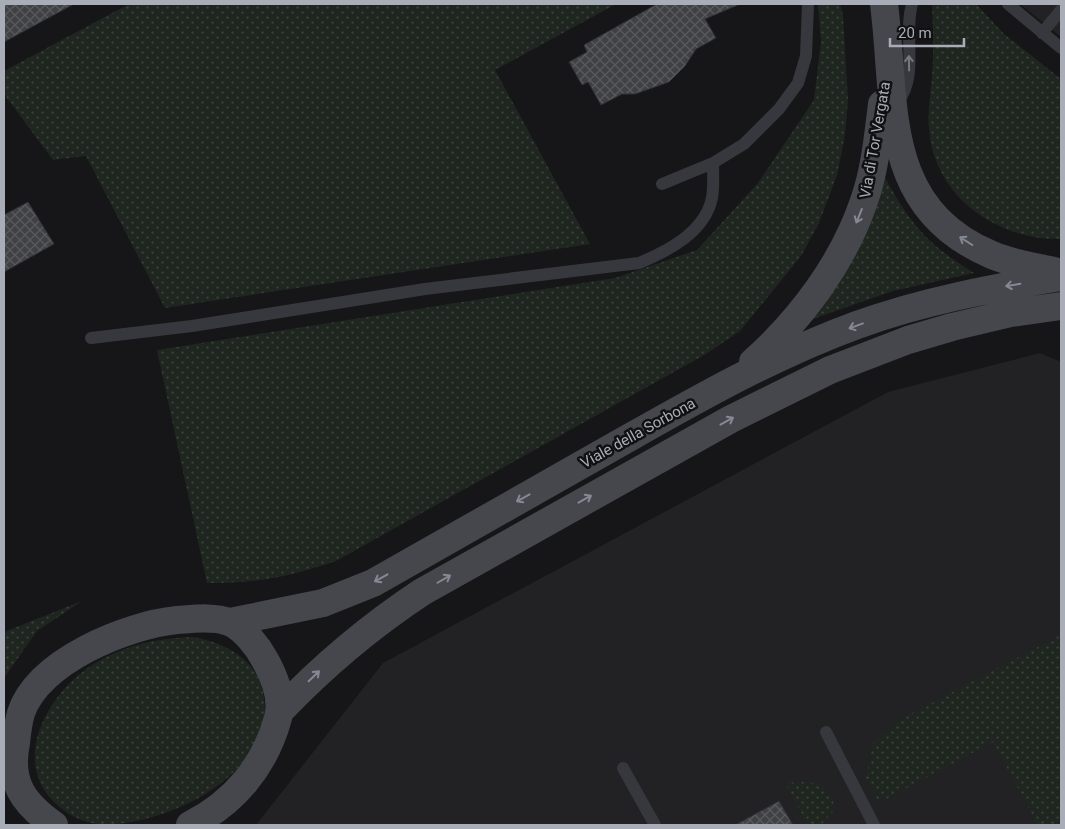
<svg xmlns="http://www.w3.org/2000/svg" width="1065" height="829" font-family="Roboto,sans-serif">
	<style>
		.built { fill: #222225 }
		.green { fill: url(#green-dots) }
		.building { fill: url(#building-cross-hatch); stroke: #303034 }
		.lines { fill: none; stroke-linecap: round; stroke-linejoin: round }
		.lane { stroke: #37383d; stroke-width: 12 }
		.secondary { stroke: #45474d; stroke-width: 28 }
		.oneway { stroke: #757881 }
		.oneway2 { stroke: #858993 }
		.labels { text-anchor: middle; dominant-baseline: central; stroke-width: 5; stroke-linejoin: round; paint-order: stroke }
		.street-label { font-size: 15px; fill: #a8adb8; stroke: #111113 }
	</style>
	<defs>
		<pattern id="green-dots" width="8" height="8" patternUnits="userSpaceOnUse" patternTransform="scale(1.25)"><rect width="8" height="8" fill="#1e261f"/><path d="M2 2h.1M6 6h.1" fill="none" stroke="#3c433d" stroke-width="1.8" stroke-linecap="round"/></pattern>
		<pattern id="building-cross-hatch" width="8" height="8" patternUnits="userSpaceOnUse" patternTransform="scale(1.25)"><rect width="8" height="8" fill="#404145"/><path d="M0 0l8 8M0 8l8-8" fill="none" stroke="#595a5e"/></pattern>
	</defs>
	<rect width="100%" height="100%" fill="#161618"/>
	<path class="built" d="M 1020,4 L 1061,4 L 1061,37 Z
		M 1040,353 L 1061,362 L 1061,825 L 256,825 L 383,663 L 888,392 Z"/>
	<path class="green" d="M 129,4 L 616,4 L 495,70 L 590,244 L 165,308 L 86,156 L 53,160 L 4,94 L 4,71 Z
		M 818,4 L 840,4 L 843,15 L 848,100 L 845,135 L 837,175 L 819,223 L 801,256 L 740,331 L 706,354 L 336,561 C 288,577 258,583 207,583 L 157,350 L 615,278 L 697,250 L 758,183 L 814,100 L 821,41 Z
		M 932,4 L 976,4 L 1004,34 L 1061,79 L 1061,239 C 997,240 934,197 929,129 C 927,111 931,94 932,76 C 934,52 933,28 932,4 Z
		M 884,176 C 912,226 925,242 974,273 L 893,291 L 807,321 Z
		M 82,601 L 37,631 L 4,678 L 4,632 Z
		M 1061,635 L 1061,825 L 1038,825 L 993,742 L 879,803 L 866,778 L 873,743 L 899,720 Z
		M 193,637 C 221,642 252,656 261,685 C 288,767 168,829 97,824 C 80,821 66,814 54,802 C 11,759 48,695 89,667 C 121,646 156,638 193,637 Z
		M 803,782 C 825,783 827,788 836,808 L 821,825 L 807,825 L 786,783 Z"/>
	<path class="building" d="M 4,4 L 74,4 L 4,42 Z
		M 657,4 L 740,4 L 705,19 L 716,38 L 696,49 L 685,66 L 669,82 L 635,94 L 622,94 L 601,105 L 588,82 L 582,85 L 569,62 L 587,52 L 584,45 Z
		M 28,202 L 54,244 L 4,272 L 4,215 Z
		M 779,801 L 793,825 L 735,825 Z"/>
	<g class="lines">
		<path class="lane" d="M 1008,4 L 1061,48
			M 1042,33 L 1061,10
			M 898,102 C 919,74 903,36 912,4
			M 662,184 L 713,163
			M 91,338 L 192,326 L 425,289 L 639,263 C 668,251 705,232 712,198 C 714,187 713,174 713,163 L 744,144 L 779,109 L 798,83 L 806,56 L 808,4
			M 826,732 L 874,825
			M 623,768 L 655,825"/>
		<path class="secondary" d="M 884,4 C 897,104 879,207 992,255 C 1013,264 1037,267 1058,272
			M 753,362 C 801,319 843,263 864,201 C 875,170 878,136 882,104
			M 230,622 L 323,603 L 373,583 C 457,536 541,488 625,440 C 701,397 775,355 857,325 C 923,301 993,288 1061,277
			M 280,711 C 323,666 369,627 422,592 L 731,419 L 830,370 L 908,340 L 952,327 L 1011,313 L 1061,306
			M 54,825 C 23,803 8,782 16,743 C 17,733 18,723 21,713 C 38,661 127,625 177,620 C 192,619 214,616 229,622 C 244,628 258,647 265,660 C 274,676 283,699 278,718 C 265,766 234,803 190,825"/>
	</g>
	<defs><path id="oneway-shaft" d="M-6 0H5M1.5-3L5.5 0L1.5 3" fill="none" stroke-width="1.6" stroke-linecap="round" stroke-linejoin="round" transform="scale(1.25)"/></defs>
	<use class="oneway" href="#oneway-shaft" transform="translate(909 63) rotate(-91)"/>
	<g class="oneway2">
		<use href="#oneway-shaft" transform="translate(859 216) rotate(112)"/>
		<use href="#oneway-shaft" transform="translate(966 241) rotate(-148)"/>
		<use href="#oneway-shaft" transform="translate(1013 285) rotate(171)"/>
		<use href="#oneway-shaft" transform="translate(856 326) rotate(160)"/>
		<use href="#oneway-shaft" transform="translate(727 421) rotate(-29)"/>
		<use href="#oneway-shaft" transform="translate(523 498) rotate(151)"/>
		<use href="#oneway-shaft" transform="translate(585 499) rotate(-29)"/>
		<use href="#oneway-shaft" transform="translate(381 578) rotate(151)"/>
		<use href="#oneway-shaft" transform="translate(444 579) rotate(-30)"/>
		<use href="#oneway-shaft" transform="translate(314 676) rotate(-44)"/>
	</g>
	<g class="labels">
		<g class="street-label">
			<text transform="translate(875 140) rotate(-80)">Via di Tor Vergata</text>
			<text transform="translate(638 433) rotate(-29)">Viale della Sorbona</text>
		</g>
	</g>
	<rect width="1065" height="829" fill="none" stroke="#a8adb8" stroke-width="10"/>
	<path d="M890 38v8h74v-8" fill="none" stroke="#a8adb8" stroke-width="2.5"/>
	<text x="898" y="38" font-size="15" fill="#a8adb8" stroke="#111113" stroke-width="4" paint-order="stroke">20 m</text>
</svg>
